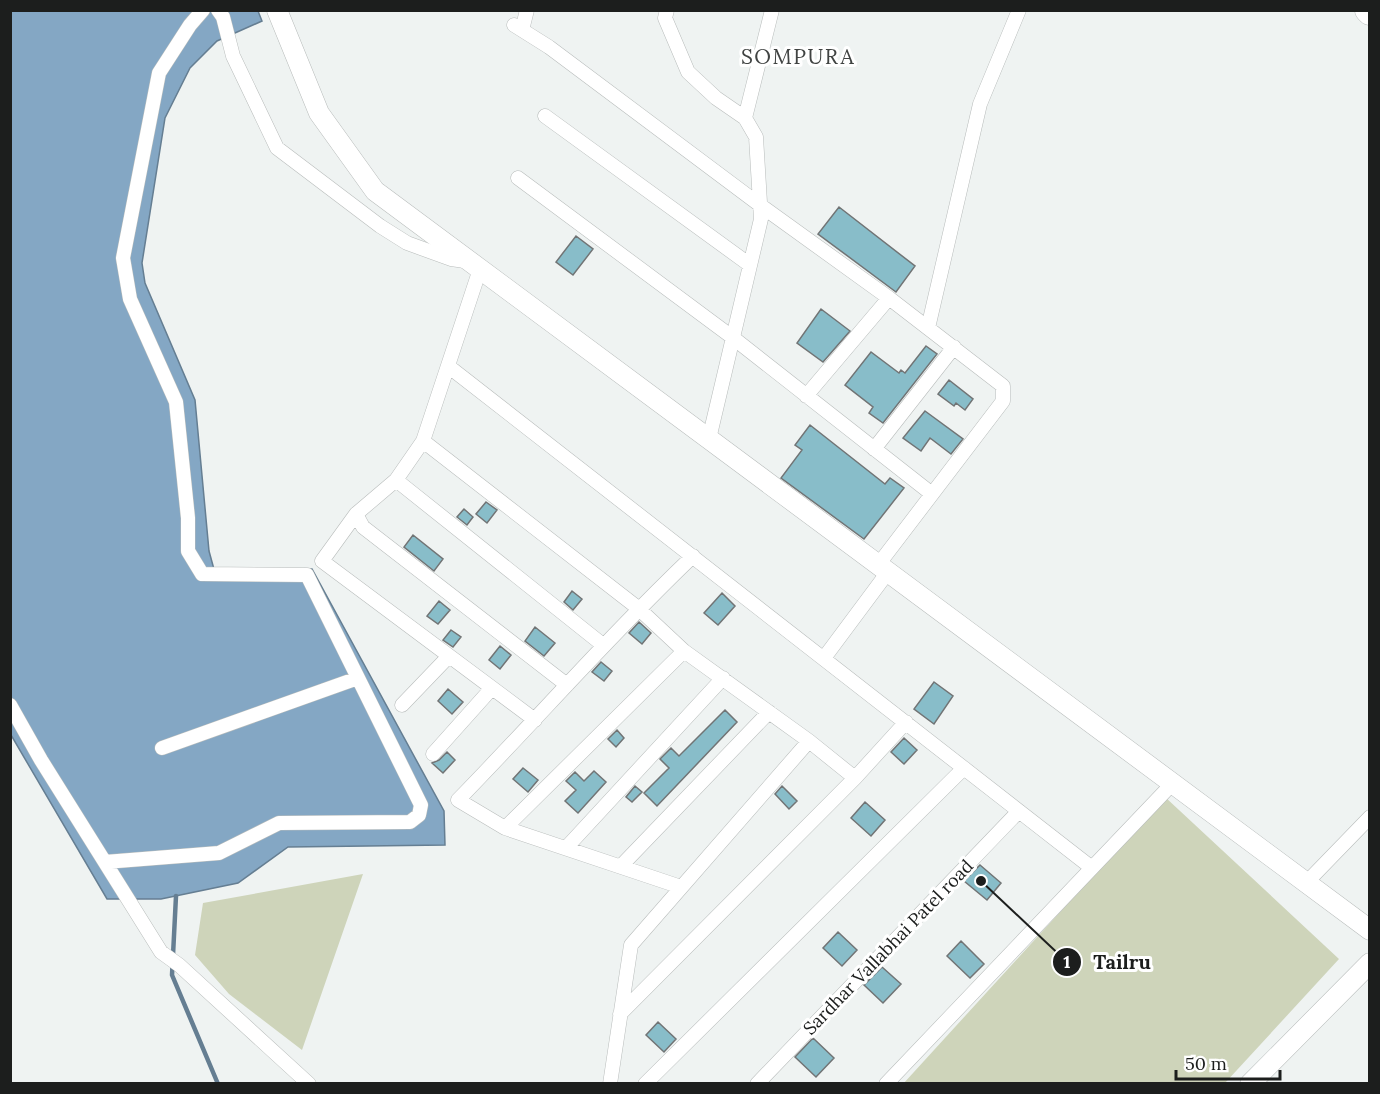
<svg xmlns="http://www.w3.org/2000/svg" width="1380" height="1094" font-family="Lora,serif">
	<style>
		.green { fill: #ced4ba }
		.water { fill: #84a7c4; stroke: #657e92; stroke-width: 1.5 }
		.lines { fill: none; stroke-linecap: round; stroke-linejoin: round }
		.stream { stroke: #657e92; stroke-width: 4.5 }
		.building { fill: #88bdc9; stroke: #717475; stroke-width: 1.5 }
		.street-casing { stroke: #b8bcbb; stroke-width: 15 }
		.secondary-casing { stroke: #b8bcbb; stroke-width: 21 }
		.highway-casing { stroke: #b8bcbb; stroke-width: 27 }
		.street { stroke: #fff; stroke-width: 14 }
		.secondary { stroke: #fff; stroke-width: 20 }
		.highway { stroke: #fff; stroke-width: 26 }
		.labels { text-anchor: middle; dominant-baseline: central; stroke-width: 6; stroke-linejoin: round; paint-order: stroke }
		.street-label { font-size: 18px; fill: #1c1e1d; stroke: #fff }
		.quarter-label { font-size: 21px; letter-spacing: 1.5px; fill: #404342; stroke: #fff }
		.leader { fill: none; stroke: #1c1e1d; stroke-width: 2 }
		.callout-dot { fill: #1c1e1d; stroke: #fff; stroke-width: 2 }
		.mark-label { font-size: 18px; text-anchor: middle; font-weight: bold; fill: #fff }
		.callout-label { font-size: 20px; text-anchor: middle; font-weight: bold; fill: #1c1e1d; stroke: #fff; stroke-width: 6; stroke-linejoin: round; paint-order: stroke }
	</style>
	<rect width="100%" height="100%" fill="#eff3f2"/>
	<path class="green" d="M 1165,797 L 1339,959 L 1225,1083 L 903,1084 Z
		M 363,874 L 302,1050 L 229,994 L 195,955 L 203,903 Z"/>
	<path class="water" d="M 10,11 L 258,11 L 262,21 L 217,41 L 190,68 L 165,118 L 142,263 L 145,283 L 195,400 L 209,551 L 215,573 L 312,569 L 444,811 L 445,845 L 288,847 L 238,883 L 161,899 L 107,899 L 11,735 Z"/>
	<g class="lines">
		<path class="stream" d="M 176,896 L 172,975 L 218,1084"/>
	</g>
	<path class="building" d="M 839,207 L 915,266 L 896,292 L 818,234 Z
		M 576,236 L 593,249 L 573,275 L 556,262 Z
		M 821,309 L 850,331 L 823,362 L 797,343 Z
		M 926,346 L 937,354 L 883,423 L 869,413 L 873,407 L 845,385 L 871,352 L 899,373 L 901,370 L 905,373 Z
		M 949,380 L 973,399 L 965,410 L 956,403 L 954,406 L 938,394 Z
		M 925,411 L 963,439 L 951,454 L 930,438 L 921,451 L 903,438 Z
		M 810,425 L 885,484 L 890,478 L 904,488 L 864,539 L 781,478 L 802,450 L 795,445 Z
		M 486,502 L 497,510 L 487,523 L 476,514 Z
		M 464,509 L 473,517 L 467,525 L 457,517 Z
		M 413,535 L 443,559 L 434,571 L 404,547 Z
		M 572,591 L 582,599 L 573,610 L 564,602 Z
		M 722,593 L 735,606 L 718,625 L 704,613 Z
		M 439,601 L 450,610 L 438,624 L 427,616 Z
		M 639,622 L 651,633 L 642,644 L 629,633 Z
		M 535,627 L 555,643 L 544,656 L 525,641 Z
		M 451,630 L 461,637 L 453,647 L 443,640 Z
		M 500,646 L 511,655 L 500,669 L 489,660 Z
		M 601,662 L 612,671 L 604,681 L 592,672 Z
		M 934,682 L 953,696 L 934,724 L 914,709 Z
		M 448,689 L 463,702 L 452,714 L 438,701 Z
		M 725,710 L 737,722 L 657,806 L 644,793 L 669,768 L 660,759 L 671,748 L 679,756 Z
		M 617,730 L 624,738 L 616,747 L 608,739 Z
		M 904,738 L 917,750 L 904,764 L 891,752 Z
		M 447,752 L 455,760 L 443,773 L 432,763 L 439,760 Z
		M 523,768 L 538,780 L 528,792 L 513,779 Z
		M 594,771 L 606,782 L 578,813 L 565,801 L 576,790 L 566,781 L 575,772 L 584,781 Z
		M 635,786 L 642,792 L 632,802 L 626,797 Z
		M 782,786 L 797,801 L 789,809 L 775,794 Z
		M 865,802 L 885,820 L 871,836 L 851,818 Z
		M 980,865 L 1001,883 L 987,900 L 964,881 Z
		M 838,932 L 857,950 L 842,966 L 823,948 Z
		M 961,941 L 984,964 L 970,978 L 947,956 Z
		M 882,967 L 901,984 L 883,1003 L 864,985 Z
		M 658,1022 L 676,1039 L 664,1052 L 646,1035 Z
		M 813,1038 L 834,1058 L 816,1077 L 795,1057 Z"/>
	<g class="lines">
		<g class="street-casing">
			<path id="street" d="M 218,10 L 223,17 L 233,56 L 277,148 L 380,226 L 407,243 L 451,259 L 465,261
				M 667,10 L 665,18 L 688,72 L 716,98 L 745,118 L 756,137 L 761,219 L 709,439
				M 514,25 L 549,47 L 760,205 L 889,298
				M 522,30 L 527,10
				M 545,116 L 750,265
				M 745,118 L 772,10
				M 518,178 L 732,337 L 932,494
				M 480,269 L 423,441 L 396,480 L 356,514 L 322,561 L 535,720
				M 928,328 L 980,104 L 1019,10
				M 448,366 L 1092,868
				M 806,396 L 889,298 L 1003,386 L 1003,401 L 878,565
				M 423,441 L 638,608 L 684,651
				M 874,449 L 954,347
				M 396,480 L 603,645
				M 356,514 L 363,527 L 567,685
				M 824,658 L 888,572
				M 10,705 L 41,760 L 161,952 L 179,965 L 309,1084
				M 402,705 L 449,656
				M 162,748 L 358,678
				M 433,754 L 492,688
				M 505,828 L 684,651 L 809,741 L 855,778
				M 566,848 L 723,678
				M 105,862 L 219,853 L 279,823 L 410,822 L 419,815 L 421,805 L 307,575 L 202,574 L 188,551 L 188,518 L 176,402 L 130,299 L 123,258 L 159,73 L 190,25 L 203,10
				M 621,866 L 769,712
				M 1306,883 L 1370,817
				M 681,887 L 505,828 L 458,800 C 537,719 611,634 693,556
				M 620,1014 L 855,778 L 906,722
				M 610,1084 L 631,945 L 809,741
				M 645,1084 L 964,768
				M 757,1084 L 1019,811
				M 886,1084 L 1172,784"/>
		</g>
		<g class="secondary-casing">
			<path id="secondary" d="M 277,10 L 319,113 L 375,191 L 1370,930
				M 1250,1084 L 1370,963"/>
		</g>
		<g class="highway-casing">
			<path id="highway" d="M 1368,10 L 1370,12"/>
		</g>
		<use href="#street" class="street"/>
		<use href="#secondary" class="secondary"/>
		<use href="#highway" class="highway"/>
	</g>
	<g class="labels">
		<g class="street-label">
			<text transform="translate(888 947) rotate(-46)">Sardhar Vallabhai Patel road</text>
		</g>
		<g class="quarter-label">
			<text x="798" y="56">SOMPURA</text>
		</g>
	</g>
	<path class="leader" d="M981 881L1067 962"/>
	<g class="callout-dot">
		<circle cx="981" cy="881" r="6"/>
		<circle cx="1067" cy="962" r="15"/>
	</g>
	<g class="mark-label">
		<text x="1067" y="968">1</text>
	</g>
	<g class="callout-label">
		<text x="1122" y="969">Tailru</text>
	</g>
	<rect width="1380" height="1094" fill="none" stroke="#1c1e1d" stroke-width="24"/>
	<path d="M1176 1070v9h104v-9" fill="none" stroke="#1c1e1d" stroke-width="3"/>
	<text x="1185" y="1070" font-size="18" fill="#1c1e1d" stroke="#ffffff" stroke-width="4.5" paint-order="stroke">50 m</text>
</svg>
